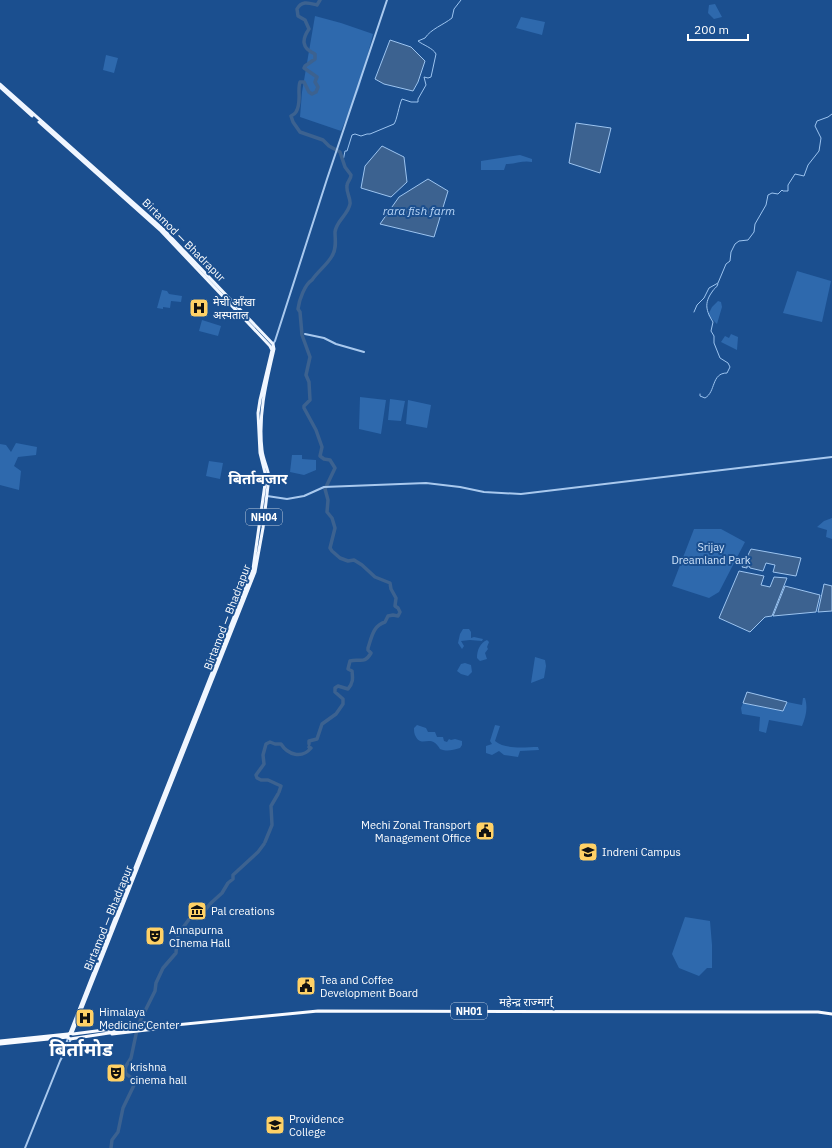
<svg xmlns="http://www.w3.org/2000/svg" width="832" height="1148" font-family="'IBM Plex Sans','Noto Sans Devanagari',sans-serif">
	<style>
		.green { fill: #2e69ad }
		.water { fill: #3c6290; stroke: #9cc4f0 }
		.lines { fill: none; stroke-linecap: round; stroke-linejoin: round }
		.stream { stroke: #9cc4f0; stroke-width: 1 }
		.river { stroke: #3c6290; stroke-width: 3.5 }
		.tertiary { stroke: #a9c9ee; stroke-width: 2 }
		.primary { stroke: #f0f6ff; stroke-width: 3 }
		.trunk { stroke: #f8faff; stroke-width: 3 }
		.labels { text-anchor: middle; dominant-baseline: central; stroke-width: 4; stroke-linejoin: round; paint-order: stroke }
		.shield { fill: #1b4f8f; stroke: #bbcadd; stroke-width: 1 }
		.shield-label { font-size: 10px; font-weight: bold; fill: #fff }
		.street-label { font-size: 11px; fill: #fff; stroke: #1b4f8f }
		.poi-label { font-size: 11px; fill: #fff; stroke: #1b4f8f; text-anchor: start }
		.park-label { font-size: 11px; fill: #cfe3fa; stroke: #1b4f8f }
		.water-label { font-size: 12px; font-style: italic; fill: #b5d3f5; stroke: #1b4f8f }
		.district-label { font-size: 15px; font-weight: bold; fill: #fff; stroke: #1b4f8f }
		.town-label { font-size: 19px; font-weight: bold; fill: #fff; stroke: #1b4f8f }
	</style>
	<rect width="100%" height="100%" fill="#1b4f8f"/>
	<path class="green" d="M 715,4 L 722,17 L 714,19 L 708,13 L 709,5 Z
		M 315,16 L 341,23 L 373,34 L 359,89 L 341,131 L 300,117 L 302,92 Z
		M 521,17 L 545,22 L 542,35 L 516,28 Z
		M 106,55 L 118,58 L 114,73 L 103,70 Z
		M 520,155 L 532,159 L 532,162 C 523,160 516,164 506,164 L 504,170 L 481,170 L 481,161 Z
		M 797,271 L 831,281 L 822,322 L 783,313 Z
		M 162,290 L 167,291 L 169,294 L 182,296 L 181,302 L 171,301 L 170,308 L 163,307 L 163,309 L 157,308 Z
		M 718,301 L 721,302 L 722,307 L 717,324 L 708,315 L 712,307 Z
		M 202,320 L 221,326 L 218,336 L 199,331 Z
		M 731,334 L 738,337 L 737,350 L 721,342 L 725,336 L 729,338 Z
		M 360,397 L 386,400 L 381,434 L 359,429 Z
		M 390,399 L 405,401 L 401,421 L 388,420 Z
		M 408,400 L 431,405 L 427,428 L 406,424 Z
		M 16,443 L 37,447 L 36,455 L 18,457 L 14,466 L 21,471 L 19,490 L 0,485 L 0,444 L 6,445 L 11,452 Z
		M 292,455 L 302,455 L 302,459 L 316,460 L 316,470 L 304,475 L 290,472 Z
		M 209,461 L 223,463 L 220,479 L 206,476 Z
		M 832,518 L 832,539 L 826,537 L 827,530 L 817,527 L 824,521 Z
		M 694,529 L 721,529 L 745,542 L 719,592 L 709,598 L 672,586 Z
		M 463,629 L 469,629 L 471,632 L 471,638 L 474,637 L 483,639 L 482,641 L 470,640 L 461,641 L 464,646 L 462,649 L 458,643 L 460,634 Z
		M 487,640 L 489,642 L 487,647 L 488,649 L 485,653 L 487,659 L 480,661 L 477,658 C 477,650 480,643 487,640 Z
		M 535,657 L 545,660 L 546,666 L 544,678 L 531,683 Z
		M 465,663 L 471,665 L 472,672 L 468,676 L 461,674 L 457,671 L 461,664 Z
		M 803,698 L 805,698 C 808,708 806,716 802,726 L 769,720 L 766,733 L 759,731 L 760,717 L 742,714 L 741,708 L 743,703 L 783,711 L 787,702 L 802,705 Z
		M 417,725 L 426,728 L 428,732 L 435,732 L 437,737 L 443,737 L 444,741 L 447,742 L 449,739 L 451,740 L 455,739 L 462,741 L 462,745 L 460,748 C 452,750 448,752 440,749 C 431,733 422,748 416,737 C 414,734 414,731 414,728 Z
		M 495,725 L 500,726 L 495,741 C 506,750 525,747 538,747 L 539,750 L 520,751 L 518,757 L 504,755 L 499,751 L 492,755 L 486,753 L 486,746 L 492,744 L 490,741 Z
		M 685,917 L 710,921 L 712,945 L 712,968 L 707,968 L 699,976 L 679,968 L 672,954 Z"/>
	<path class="water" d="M 390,40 L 411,47 L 425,61 L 418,82 L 413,91 L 384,84 L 375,79 Z
		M 576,123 L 611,128 L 600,173 L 569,163 Z
		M 382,146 L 404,157 L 407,182 L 391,197 L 361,188 L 365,166 Z
		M 428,179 L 448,191 L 434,237 L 380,224 L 399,197 Z
		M 751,549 L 801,558 L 796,576 L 773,572 L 775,565 L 766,563 L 763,571 L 750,568 L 749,566 L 747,566 L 747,568 L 742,567 Z
		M 739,571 L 764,576 L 761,585 L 770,587 L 774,577 L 787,578 L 772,616 L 765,617 L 750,632 L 719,618 Z
		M 824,584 L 832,586 L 832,611 L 818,612 Z
		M 785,586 L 820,595 L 816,612 L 773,616 Z
		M 747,692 L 787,702 L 783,711 L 743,703 Z"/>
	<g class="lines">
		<path class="stream" d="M 343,161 L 345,151 L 347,151 L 352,135 L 355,134 L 361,136 L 367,134 L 370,134 L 394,124 C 397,120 399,105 402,99 L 411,102 L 418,102 L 418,99 L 426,85 L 424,77 L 428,78 L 431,77 L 436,54 C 433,48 423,45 418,41 L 425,38 C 431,29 443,25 452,18 L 454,9 L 461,0
			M 694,312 L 697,305 L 704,298 L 709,288 L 718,283 L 726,264 L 730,261 L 731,252 L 735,244 L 739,241 L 748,240 L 754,232 L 755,224 L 766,205 L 768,195 L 772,193 L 778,194 L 782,190 L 783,191 L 788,191 L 788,185 L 795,174 L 804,176 L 808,165 L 819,151 L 821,138 L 815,126 L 817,121 L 828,117 L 832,114
			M 700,394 L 700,396 L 705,398 C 716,392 711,373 727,373 L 730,367 L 728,363 L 720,358 L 714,343 L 714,336 L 711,331 L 713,322 C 706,311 704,303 712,292 C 714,288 717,288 718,284"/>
		<path class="river" d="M 309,744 L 309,741 L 317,739 L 322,724 L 336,714 L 343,704 L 343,699 L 335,692 L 335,688 L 338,686 L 348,689 C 353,683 353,679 352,671 L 348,669 L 350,661 C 360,658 364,665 371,653 L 368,650 L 368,648 C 372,636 373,626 385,622 L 388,616 L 393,615 L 398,616 L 400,612 L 398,608 L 395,606 L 396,598 L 391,589 L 390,583 L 375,577 L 362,565 L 354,560 L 348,561 L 340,558 L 332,551 L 330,548 L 335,528 L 332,518 L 327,512 L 328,500 L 325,489 L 335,468 L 330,460 L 324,459 L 320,456 L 322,447 L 316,430 L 304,408 L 304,406 L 310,400 L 309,382 L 306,375 L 310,357 L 302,335 L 300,312 L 298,309 C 299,300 305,284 312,280 C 318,271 327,265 332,256 C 337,248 335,240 335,232 C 336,221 348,215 350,204 C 351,199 346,192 347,186 C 347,181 351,180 351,175 L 345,167 L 340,152 L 329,146 L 323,140 L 300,132 L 293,122 L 291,116 C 293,115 295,114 296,112 C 302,103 297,90 300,82 L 304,82 L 309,92 L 312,94 L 316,92 L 318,87 L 315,82 L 317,77 L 304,68 L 305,66 L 315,59 L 315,54 C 301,48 302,39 309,29 L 305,20 L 298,16 L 297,9 C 302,0 309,3 317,5 L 320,0
			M 279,792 L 281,786 L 268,780 L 261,780 L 257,778 L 256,775 L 264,764 L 263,755 L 266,744 L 270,742 L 275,744 L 281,744 C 288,755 302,759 311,748 L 309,747
			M 265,842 L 272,825 L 271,806 L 278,794
			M 111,1148 L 112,1140 L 118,1132 L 123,1108 L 136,1081 L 126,1074 L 125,1070 L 126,1066 L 131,1058 L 138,1025 L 155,991 L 156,983 L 163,968 L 176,953 L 177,939 L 179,933 L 190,918 L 195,917 L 197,919 L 211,903 L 222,893 L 228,883 L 233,879 L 233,875 L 258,852 L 264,844"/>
		<path class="tertiary" d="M 305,334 L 324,338 L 336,344 L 364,352
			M 273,344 L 275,341 L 327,179 L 387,0
			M 267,496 L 287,499 L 304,496 L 324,487 L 426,483 L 460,487 L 484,492 L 521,494 L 832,457
			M 65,1047 L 68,1038
			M 25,1148 L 60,1061 L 71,1039"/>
		<path class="primary" d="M 0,84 L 163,229 L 273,344 L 274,349 C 266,383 258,415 262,450 C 263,460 268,468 269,477 L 263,528 L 255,572 L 72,1033
			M 0,87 L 32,116
			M 39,122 L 161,231 L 270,346 L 272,350 L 260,400 L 258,413 L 260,453 L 266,477 L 253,569 L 99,959
			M 70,1033 L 97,964"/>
		<path class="trunk" d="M 113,1029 C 126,1024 151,1020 162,1026
			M 124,1030 L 104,1030 L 73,1034 L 70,1033 L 67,1036 L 70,1039 L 135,1029 L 318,1011 L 818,1012 L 832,1014
			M 112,1034 L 155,1029 L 160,1027
			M 0,1041 L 68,1034
			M 0,1044 L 68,1037"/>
	</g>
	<defs>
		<g id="hospital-square" transform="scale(1)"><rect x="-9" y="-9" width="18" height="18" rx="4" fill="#ffd166" stroke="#1b4f8f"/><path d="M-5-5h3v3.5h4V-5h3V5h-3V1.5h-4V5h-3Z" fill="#111"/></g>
		<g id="civic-square" transform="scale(1)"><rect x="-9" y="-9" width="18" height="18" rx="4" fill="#ffd166" stroke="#1b4f8f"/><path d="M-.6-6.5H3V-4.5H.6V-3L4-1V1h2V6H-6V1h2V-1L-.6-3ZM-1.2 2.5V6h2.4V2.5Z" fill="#111"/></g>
		<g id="university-square" transform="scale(1)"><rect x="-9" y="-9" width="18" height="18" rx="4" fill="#ffd166" stroke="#1b4f8f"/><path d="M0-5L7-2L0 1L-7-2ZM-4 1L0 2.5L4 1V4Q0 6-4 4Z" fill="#111"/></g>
		<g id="museum-square" transform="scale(1)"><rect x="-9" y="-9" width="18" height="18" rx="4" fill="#ffd166" stroke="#1b4f8f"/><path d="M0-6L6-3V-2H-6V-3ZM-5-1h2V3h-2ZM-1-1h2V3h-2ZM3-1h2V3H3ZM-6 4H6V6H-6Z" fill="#111"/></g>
		<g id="theatre-square" transform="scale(1)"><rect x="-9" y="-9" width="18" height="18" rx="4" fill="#ffd166" stroke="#1b4f8f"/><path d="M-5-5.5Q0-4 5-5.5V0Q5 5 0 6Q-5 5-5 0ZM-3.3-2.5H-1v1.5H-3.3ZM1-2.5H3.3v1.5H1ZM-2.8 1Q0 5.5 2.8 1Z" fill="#111"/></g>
	</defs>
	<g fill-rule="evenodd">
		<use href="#hospital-square" x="199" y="308"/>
		<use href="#civic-square" x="485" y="831"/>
		<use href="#university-square" x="588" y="852"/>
		<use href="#museum-square" x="197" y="911"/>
		<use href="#theatre-square" x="155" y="936"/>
		<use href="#civic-square" x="306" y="986"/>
		<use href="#hospital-square" x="85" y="1018"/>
		<use href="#theatre-square" x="116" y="1073"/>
		<use href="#university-square" x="275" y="1125"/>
	</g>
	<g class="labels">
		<g class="shield">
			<rect x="246" y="509" width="36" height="16" rx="3"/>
			<rect x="451" y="1003" width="36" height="16" rx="3"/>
		</g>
		<g class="shield-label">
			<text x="264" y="517">NH04</text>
			<text x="469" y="1011">NH01</text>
		</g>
		<g class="street-label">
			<text transform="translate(184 240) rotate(45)">Birtamod — Bhadrapur</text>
			<text transform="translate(227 617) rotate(-69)">Birtamod — Bhadrapur</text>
			<text transform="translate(108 918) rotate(-68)">Birtamod — Bhadrapur</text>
			<text x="526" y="1002">महेन्द्र राज्मार्ग्</text>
		</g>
		<g class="poi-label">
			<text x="213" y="302">मेची आँखा<tspan x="213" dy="13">अस्पताल</tspan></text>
			<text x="471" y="825" text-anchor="end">Mechi Zonal Transport<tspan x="471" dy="13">Management Office</tspan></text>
			<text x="602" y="852">Indreni Campus</text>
			<text x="211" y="911">Pal creations</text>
			<text x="169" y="930">Annapurna<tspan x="169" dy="13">CInema Hall</tspan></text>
			<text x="320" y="980">Tea and Coffee<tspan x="320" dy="13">Development Board</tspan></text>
			<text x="99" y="1012">Himalaya<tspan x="99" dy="13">Medicine Center</tspan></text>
			<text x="130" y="1067">krishna<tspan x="130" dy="13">cinema hall</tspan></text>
			<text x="289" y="1119">Providence<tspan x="289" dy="13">College</tspan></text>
		</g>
		<g class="park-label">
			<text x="711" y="547">Srijay<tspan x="711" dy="13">Dreamland Park</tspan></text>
		</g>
		<g class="water-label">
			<text x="419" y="210">rara fish farm</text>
		</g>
		<g class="district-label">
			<text x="258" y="478">बिर्ताबजार</text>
		</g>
		<g class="town-label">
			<text x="81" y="1049">बिर्तामोड</text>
		</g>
	</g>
	<path d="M688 34v6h60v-6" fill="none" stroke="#ffffff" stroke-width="2"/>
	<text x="694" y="34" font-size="12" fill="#ffffff" stroke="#1b4f8f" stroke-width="3" paint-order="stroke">200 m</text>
</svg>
